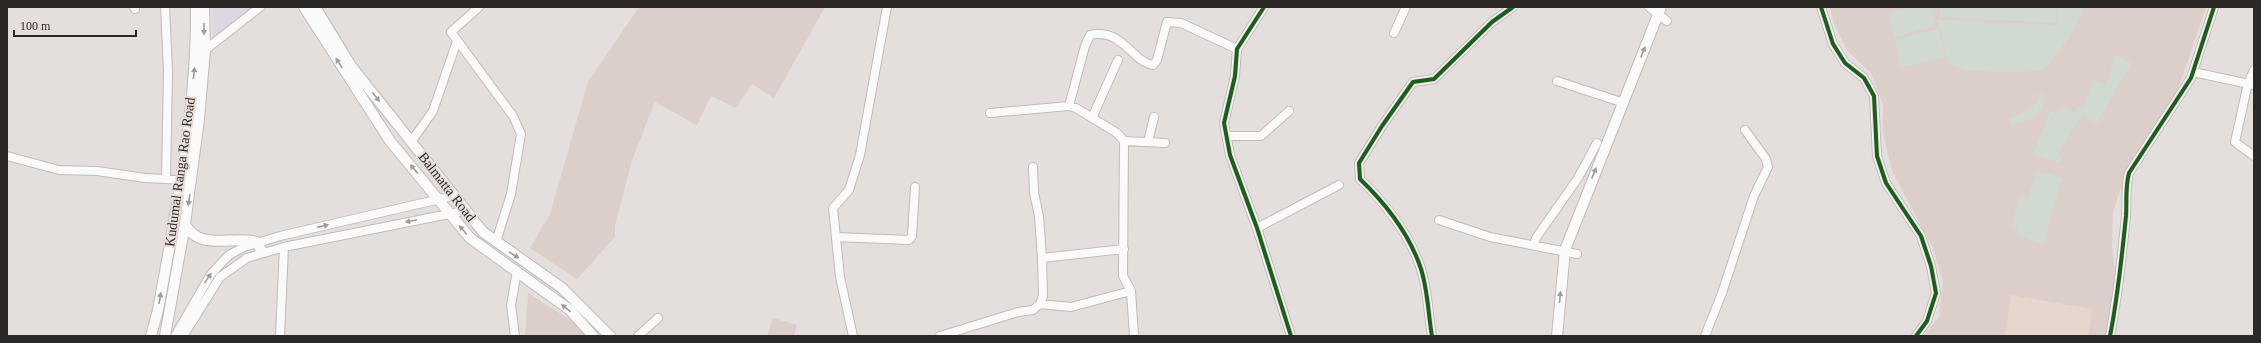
<svg xmlns="http://www.w3.org/2000/svg" width="2261" height="343" font-family="Georgia,serif">
	<style>
		.commercial { fill: #ded7e2 }
		.built { fill: #dccfca }
		.medical { fill: #e5d7ce }
		.green { fill: #d0dad0 }
		.lines { fill: none; stroke-linecap: round; stroke-linejoin: round }
		.minor-casing { stroke: #c0bcba; stroke-width: 10 }
		.major-casing { stroke: #c0bcba; stroke-width: 12 }
		.minor { stroke: #fbfafa; stroke-width: 8 }
		.major { stroke: #fbfafa; stroke-width: 10 }
		.cycleway-casing { stroke: #e7ddd9; stroke-width: 6 }
		.cycleway { stroke: #1b5e20; stroke-width: 4 }
		.oneway { fill: #9e9c9b }
		.labels { text-anchor: middle; dominant-baseline: central; stroke-width: 4; stroke-linejoin: round; paint-order: stroke }
		.street-label { font-size: 14px; fill: #2c2826; stroke: #e7ddd9 }
	</style>
	<rect width="100%" height="100%" fill="#e4dedc"/>
	<path class="commercial" d="M 212,7 L 258,7 L 213,42 Z"/>
	<path class="built" d="M 639,7 L 825,7 L 774,98 L 752,84 L 736,108 L 711,96 L 697,125 L 655,102 L 632,160 L 615,225 L 615,237 L 577,279 L 530,248 L 550,214 L 588,82 Z
		M 1830,7 L 2206,7 L 2176,95 L 2120,191 L 2113,212 L 2112,248 L 2116,281 L 2108,336 L 1923,336 L 1939,317 L 1943,281 L 1933,248 L 1892,171 L 1883,132 L 1883,104 L 1871,73 L 1847,50 L 1834,24 Z
		M 528,293 L 575,323 L 587,336 L 525,336 Z
		M 773,318 L 797,325 L 794,336 L 767,336 Z"/>
	<path class="medical" d="M 2011,295 L 2092,309 L 2088,336 L 2005,336 Z"/>
	<path class="green" d="M 1911,7 L 1931,7 L 1935,26 L 1894,37 L 1889,13 Z
		M 1940,7 L 2056,7 L 2056,23 L 1940,17 Z
		M 2058,7 L 2084,7 C 2078,30 2059,51 2044,69 L 2025,72 L 1968,71 L 1948,63 L 1938,20 L 2058,25 Z
		M 1939,29 L 1945,58 L 1901,67 L 1895,39 Z
		M 2116,55 L 2132,63 L 2097,123 L 2082,115 L 2058,153 L 2063,157 L 2060,163 L 2033,154 L 2050,111 L 2058,114 L 2061,106 L 2075,112 L 2078,106 L 2082,107 L 2093,81 L 2106,85 Z
		M 2041,93 L 2045,100 C 2041,115 2026,124 2010,125 L 2010,118 C 2024,114 2031,109 2040,99 L 2037,95 Z
		M 2037,171 L 2062,178 L 2043,244 L 2017,235 L 2018,230 L 2012,224 L 2020,197 L 2028,197 Z"/>
	<g class="lines">
		<g class="minor-casing">
			<path id="minor" d="M 134,7 L 135,9
				M 165,7 L 168,71 L 166,179
				M 479,7 L 451,32 L 513,116 L 521,134 L 511,194 L 496,242
				M 1264,7 L 1237,49 L 1235,76 L 1224,123 L 1230,155 L 1257,228 L 1291,336
				M 1649,7 L 1667,21
				M 1821,7 L 1833,44 L 1845,63 L 1864,78 L 1874,96 L 1877,156 L 1886,183 L 1921,236 L 1931,266 L 1936,293 L 1927,321 L 1916,336
				M 1394,33 L 1406,7
				M 205,50 L 260,7
				M 2254,70 L 2248,83 L 2235,142 L 2254,156
				M 2193,72 L 2254,85
				M 1557,81 L 1624,103
				M 1069,106 L 1085,46 L 1090,35 C 1123,28 1132,62 1153,65 L 1157,60 L 1167,22 L 1181,23 L 1237,49
				M 990,113 L 1069,106 L 1076,108 L 1117,133 L 1124,141 L 1123,276 L 1131,291 L 1134,336
				M 1092,118 L 1118,60
				M 1227,136 L 1261,136 L 1289,111
				M 1124,141 L 1165,143
				M 411,142 L 433,111 L 457,41
				M 1148,142 L 1154,117
				M 7,156 L 59,170 L 97,171 L 145,178 L 186,180
				M 1439,220 L 1490,237 L 1577,254
				M 1257,228 L 1339,185
				M 836,237 L 909,240 L 912,236 L 915,187
				M 1534,245 L 1536,238 L 1578,178 L 1597,143
				M 1042,258 L 1124,249
				M 1040,304 L 1071,307 L 1131,291
				M 175,336 L 211,274 L 229,255 L 244,247 L 280,236 L 453,196
				M 183,336 L 220,277 L 247,258 L 284,247 L 464,211
				M 280,336 L 284,247
				M 515,336 L 511,305 L 517,271
				M 638,336 L 658,318
				M 853,336 L 840,277 L 833,208 L 849,190 L 860,155 L 887,7
				M 940,336 L 1018,312 L 1033,310 L 1040,304 L 1043,296 L 1042,258 L 1039,216 L 1034,193 L 1033,167
				M 1432,336 C 1428,314 1428,288 1420,266 C 1408,232 1386,204 1360,179 L 1359,163 L 1382,126 L 1413,82 L 1434,79 L 1492,22 L 1513,7
				M 1705,336 L 1722,293 L 1754,196 L 1768,167 L 1766,159 L 1745,130
				M 2110,336 C 2118,296 2122,256 2126,216 C 2127,202 2125,188 2129,173 L 2191,78 L 2214,7"/>
		</g>
		<g class="major-casing">
			<path id="major" d="M 304,7 L 390,141 L 470,238 L 570,310 L 593,336
				M 315,7 L 351,66 L 483,232 L 562,288 L 610,336
				M 185,224 C 199,252 234,235 257,242 L 262,252
				M 151,336 L 158,310 C 176,210 197,110 196,7
				M 165,336 L 185,224 L 199,119 L 205,50 L 204,7
				M 1557,336 L 1565,250 L 1661,7"/>
		</g>
		<use href="#minor" class="minor"/>
		<use href="#major" class="major"/>
		<g class="cycleway-casing">
			<path id="cycleway" d="M 1264,7 L 1237,49 L 1235,76 L 1224,123 L 1230,155 L 1257,228 L 1291,336
				M 1821,7 L 1833,44 L 1845,63 L 1864,78 L 1874,96 L 1877,156 L 1886,183 L 1921,236 L 1931,266 L 1936,293 L 1927,321 L 1916,336
				M 1432,336 C 1428,314 1428,288 1420,266 C 1408,232 1386,204 1360,179 L 1359,163 L 1382,126 L 1413,82 L 1434,79 L 1492,22 L 1513,7
				M 2110,336 C 2118,296 2122,256 2126,216 C 2127,202 2125,188 2129,173 L 2191,78 L 2214,7"/>
		</g>
		<use href="#cycleway" class="cycleway"/>
	</g>
	<defs><path id="oneway-solid" d="M-6-.8H1V-3.2L6.5 0L1 3.2V.8H-6Z"/></defs>
	<g class="oneway">
		<use href="#oneway-solid" transform="translate(204 29) rotate(89)"/>
		<use href="#oneway-solid" transform="translate(1643 52) rotate(-69)"/>
		<use href="#oneway-solid" transform="translate(339 63) rotate(-123)"/>
		<use href="#oneway-solid" transform="translate(194 73) rotate(-84)"/>
		<use href="#oneway-solid" transform="translate(376 97) rotate(52)"/>
		<use href="#oneway-solid" transform="translate(414 169) rotate(-130)"/>
		<use href="#oneway-solid" transform="translate(1594 173) rotate(-68)"/>
		<use href="#oneway-solid" transform="translate(189 200) rotate(98)"/>
		<use href="#oneway-solid" transform="translate(411 221) rotate(168)"/>
		<use href="#oneway-solid" transform="translate(323 226) rotate(-13)"/>
		<use href="#oneway-solid" transform="translate(463 230) rotate(-131)"/>
		<use href="#oneway-solid" transform="translate(514 255) rotate(32)"/>
		<use href="#oneway-solid" transform="translate(208 278) rotate(-56)"/>
		<use href="#oneway-solid" transform="translate(1560 297) rotate(-85)"/>
		<use href="#oneway-solid" transform="translate(160 298) rotate(-80)"/>
		<use href="#oneway-solid" transform="translate(566 308) rotate(-141)"/>
	</g>
	<g class="labels">
		<g class="street-label">
			<text transform="translate(180 172) rotate(-82)">Kudumal Ranga Rao Road</text>
			<text transform="translate(447 187) rotate(52)">Balmatta Road</text>
		</g>
	</g>
	<rect width="2261" height="343" fill="none" stroke="#2c2826" stroke-width="16"/>
	<path d="M14 30v6h122v-6" fill="none" stroke="#2c2826" stroke-width="2"/>
	<text x="20" y="30" font-size="12" fill="#2c2826" stroke="#e7ddd9" stroke-width="3" paint-order="stroke">100 m</text>
</svg>
